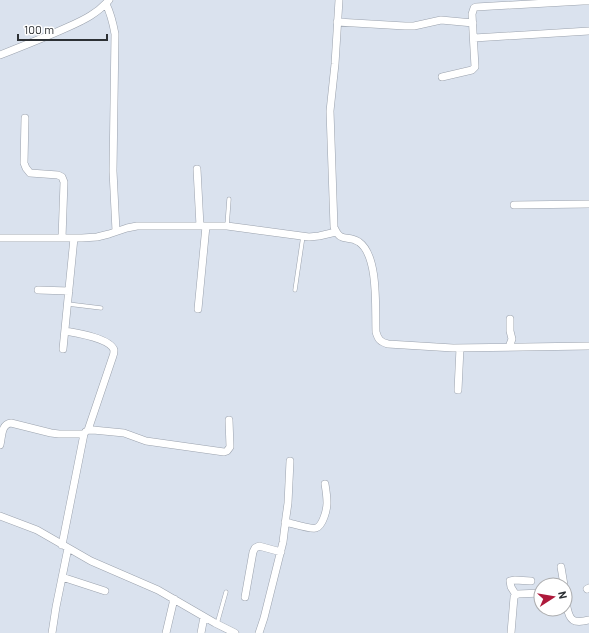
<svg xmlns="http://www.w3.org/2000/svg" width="589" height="633" font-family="Barlow,sans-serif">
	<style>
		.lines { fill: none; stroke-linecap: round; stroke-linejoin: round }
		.lane-casing { stroke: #9ba2ad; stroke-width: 4.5 }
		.street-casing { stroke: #9ba2ad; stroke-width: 8 }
		.lane { stroke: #fff; stroke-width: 3.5 }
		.street { stroke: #fff; stroke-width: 7 }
	</style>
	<rect width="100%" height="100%" fill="#dae2ee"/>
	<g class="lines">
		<g class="lane-casing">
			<path id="lane" d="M 227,226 L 229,199
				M 295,290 L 303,236
				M 68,304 L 101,308
				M 217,624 L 226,592"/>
		</g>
		<g class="street-casing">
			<path id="street" d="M 339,0 L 335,64 L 330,111 L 334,227 C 341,244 347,234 359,242 C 379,256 375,309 376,332 C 378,339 380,342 388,344 L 453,348 L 589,346
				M 106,4 C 111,14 113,23 115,34 L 113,171 L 116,231
				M 337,22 L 405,26 L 414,26 L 441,20 L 473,23
				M 474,38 L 589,31
				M 0,55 C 23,46 46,37 68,27 C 84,20 98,13 109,0
				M 442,77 L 472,70 L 475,67 L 472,14 L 474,8 L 476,7 L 583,1 L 589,1
				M 25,118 L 24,163 L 26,168 L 30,173 L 58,175 L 62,177 L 64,182 L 62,238
				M 197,169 L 200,226
				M 514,205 L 589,204
				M 0,238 L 82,238 L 97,237 L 109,234 L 127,228 L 137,226 L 227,226 L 309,237 L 319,236 L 336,232
				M 38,290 L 69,291
				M 198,309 L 206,226
				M 65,331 C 76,333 110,338 114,350 C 114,352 114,354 113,356 L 88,430
				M 509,347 L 512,339 L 510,331 L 510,319
				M 63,349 L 74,238
				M 458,390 L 460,348
				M 0,445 C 2,437 1,424 11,423 L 51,433 L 59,434 L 84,434
				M 0,516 L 37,530 L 91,561 L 158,590 L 215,623 L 235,633
				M 285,522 C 291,523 311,530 316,528 C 323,526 327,509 327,503 C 327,496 326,490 325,484
				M 62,545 L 84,434 C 86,430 88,430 93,430 L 124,433 L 146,441 L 224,452 L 227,451 L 230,447 L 229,420
				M 561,567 L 564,585
				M 62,577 L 105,591
				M 587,589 L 589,588
				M 565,593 C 566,601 567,619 575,621 C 580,622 585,621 589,620
				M 516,595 L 511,587 L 510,581 L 515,580 L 531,581
				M 245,597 L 253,552 L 255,548 L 259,546 L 281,552
				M 52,633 L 56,607 L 68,548
				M 166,633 L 174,599
				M 201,633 L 204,617
				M 259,633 L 264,618 L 283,542 L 286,517 L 288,503 L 290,461
				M 511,633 L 514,597 L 516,595 L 518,594 L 541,593"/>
		</g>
		<use href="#lane" class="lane"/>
		<use href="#street" class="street"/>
	</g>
	<g transform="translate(553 597) rotate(78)"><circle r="19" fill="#ffffff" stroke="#abacae"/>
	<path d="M0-3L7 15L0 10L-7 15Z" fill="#ae193b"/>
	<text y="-6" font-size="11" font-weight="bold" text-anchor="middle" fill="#2c3034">N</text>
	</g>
	<path d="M18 34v6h89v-6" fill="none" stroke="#2c3034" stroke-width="2"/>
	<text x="24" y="34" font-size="12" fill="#2c3034" stroke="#ffffff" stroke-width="3" paint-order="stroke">100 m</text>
</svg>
